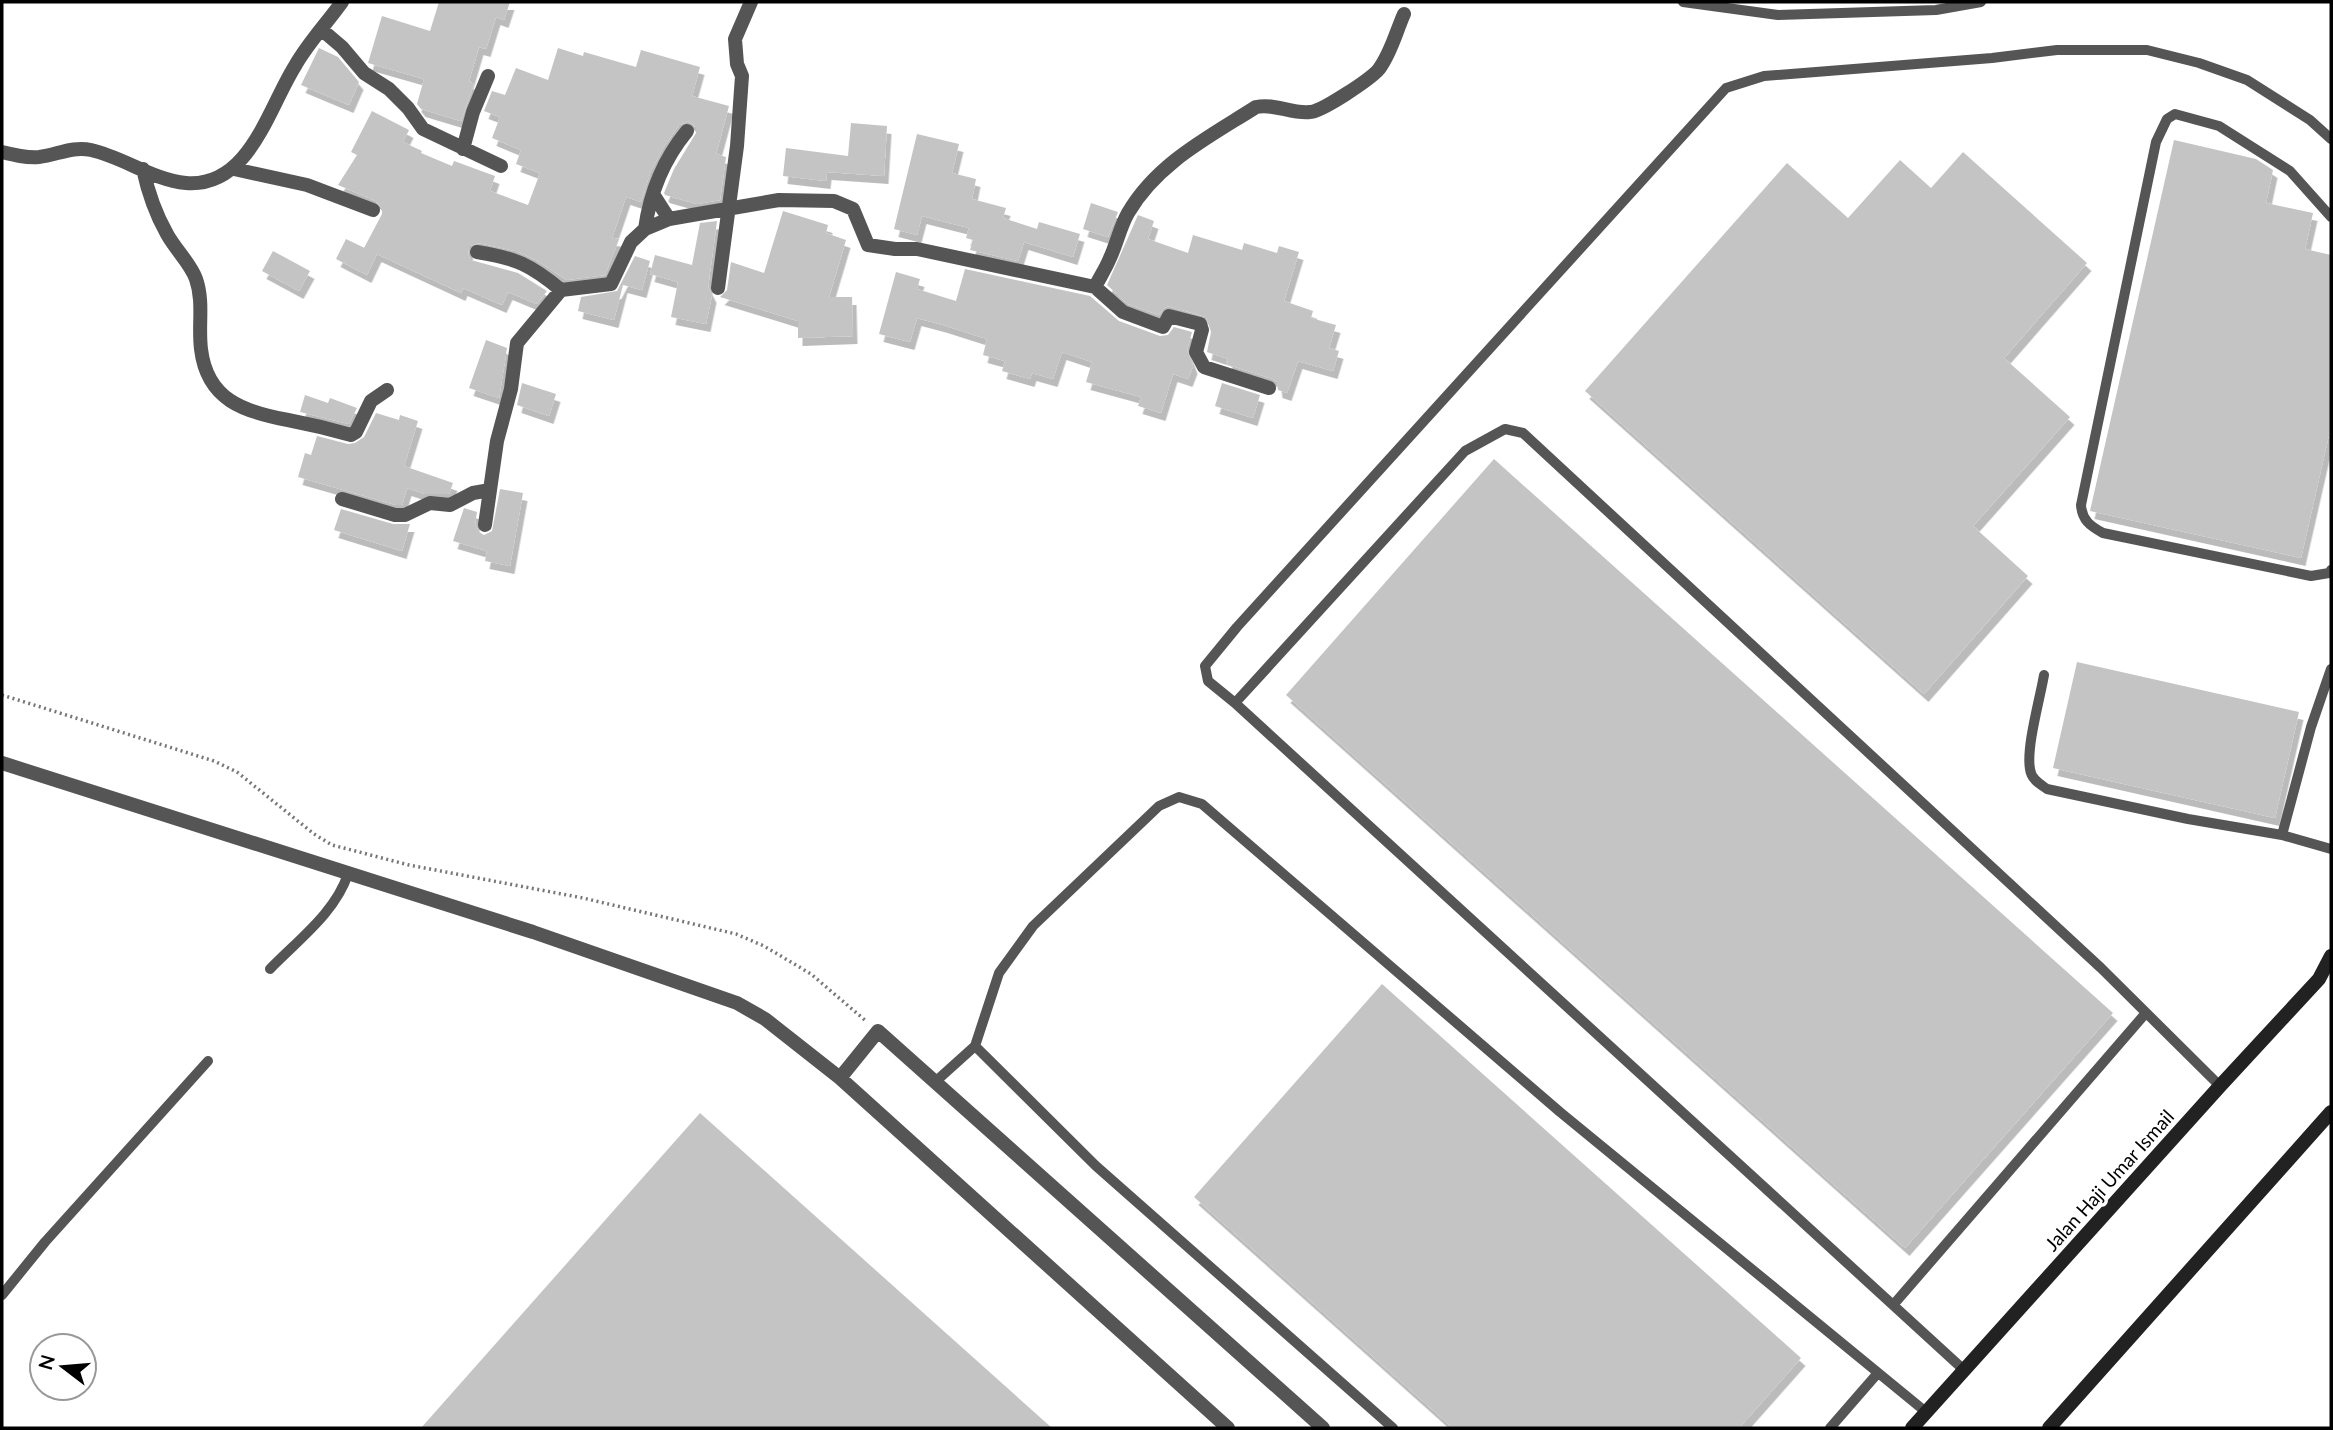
<svg xmlns="http://www.w3.org/2000/svg" width="2333" height="1430" font-family="Lato,sans-serif">
	<style>
		.building { fill: #c4c4c4; filter: url(#shadow) }
		.lines { fill: none; stroke-linecap: round; stroke-linejoin: round }
		.path { stroke: #777; stroke-width: 3.5; stroke-dasharray: 2 3.5; stroke-linecap: butt }
		.lane { stroke: #555; stroke-width: 10 }
		.street { stroke: #555; stroke-width: 14 }
		.secondary { stroke: #222; stroke-width: 14 }
		.labels { text-anchor: middle; dominant-baseline: central; stroke-width: 7; stroke-linejoin: round; paint-order: stroke }
		.street-label { font-size: 19px; fill: #000; stroke: #fff }
	</style>
	<defs>
		<filter id="shadow"><feDropShadow dx="4.5" dy="8" stdDeviation="0" flood-color="#0004"/></filter>
	</defs>
	<rect width="100%" height="100%" fill="#fff"/>
	<path class="building" d="M 439,2 L 510,2 L 504,20 L 496,17 L 486,49 L 479,47 L 469,81 L 474,84 L 461,121 L 421,109 L 417,104 L 424,79 L 368,63 L 382,16 L 430,31 Z
		M 319,48 L 338,57 L 359,82 L 349,105 L 301,85 Z
		M 558,48 L 583,56 L 584,52 L 636,67 L 641,50 L 700,67 L 692,96 L 729,106 L 716,154 L 726,157 L 720,200 L 697,204 L 665,195 L 664,193 L 674,169 L 696,133 L 696,127 L 688,121 L 679,125 L 663,148 L 650,173 L 641,202 L 626,197 L 612,238 L 619,239 L 605,275 L 567,280 L 536,260 L 516,251 L 479,243 L 469,246 L 468,255 L 471,260 L 518,273 L 547,291 L 537,304 L 508,292 L 502,305 L 463,288 L 461,293 L 364,248 L 382,214 L 382,208 L 376,201 L 338,185 L 357,155 L 351,152 L 372,111 L 409,130 L 403,142 L 422,151 L 421,153 L 452,166 L 454,161 L 495,176 L 490,191 L 528,205 L 540,173 L 516,164 L 521,150 L 492,138 L 500,117 L 484,111 L 492,91 L 505,95 L 516,68 L 548,80 Z
		M 851,123 L 887,126 L 884,176 L 827,172 L 826,181 L 783,176 L 786,148 L 848,156 Z
		M 917,134 L 959,144 L 952,173 L 976,179 L 972,199 L 1006,208 L 1003,218 L 1037,229 L 1039,222 L 1080,234 L 1073,257 L 1024,242 L 1018,261 L 970,250 L 973,240 L 966,238 L 969,228 L 922,216 L 917,235 L 894,229 Z
		M 2174,140 L 2256,159 L 2273,170 L 2266,203 L 2313,213 L 2305,249 L 2331,255 L 2331,426 L 2301,558 L 2090,511 Z
		M 1963,152 L 2087,263 L 2004,358 L 2070,417 L 1973,526 L 2028,576 L 1924,694 L 1585,391 L 1787,163 L 1848,218 L 1900,160 L 1931,188 Z
		M 1091,203 L 1118,212 L 1108,237 L 1083,229 Z
		M 783,211 L 828,225 L 826,233 L 846,240 L 829,297 L 852,297 L 853,336 L 798,338 L 798,321 L 720,297 L 727,290 L 731,262 L 764,273 Z
		M 1138,215 L 1154,221 L 1148,239 L 1188,253 L 1193,235 L 1242,250 L 1244,243 L 1277,253 L 1279,246 L 1299,252 L 1284,301 L 1313,311 L 1311,318 L 1336,325 L 1329,348 L 1339,351 L 1333,371 L 1298,361 L 1287,393 L 1278,390 L 1277,382 L 1273,379 L 1226,364 L 1228,359 L 1207,352 L 1211,332 L 1206,317 L 1168,306 L 1163,309 L 1159,315 L 1128,304 L 1107,285 Z
		M 717,221 L 708,287 L 712,295 L 706,324 L 671,317 L 678,282 L 650,274 L 655,255 L 692,265 L 700,223 Z
		M 346,239 L 377,254 L 367,275 L 336,259 Z
		M 273,251 L 310,271 L 299,291 L 262,271 Z
		M 635,256 L 650,261 L 642,290 L 623,285 L 614,320 L 578,311 L 581,297 L 617,291 Z
		M 965,269 L 1090,296 L 1119,321 L 1160,336 L 1168,335 L 1174,327 L 1192,332 L 1187,350 L 1193,366 L 1188,379 L 1173,374 L 1161,413 L 1138,406 L 1141,397 L 1086,382 L 1092,362 L 1062,352 L 1053,379 L 1032,373 L 1030,379 L 1002,371 L 1005,361 L 983,355 L 987,339 L 943,325 L 917,318 L 910,342 L 879,334 L 896,272 L 920,279 L 917,289 L 956,301 Z
		M 486,340 L 507,348 L 499,398 L 469,388 Z
		M 522,383 L 556,394 L 549,416 L 517,405 Z
		M 1222,383 L 1260,395 L 1253,418 L 1215,406 Z
		M 305,395 L 328,403 L 330,398 L 357,408 L 349,424 L 300,412 Z
		M 376,413 L 399,420 L 400,415 L 418,421 L 404,466 L 453,483 L 449,494 L 425,494 L 407,488 L 402,505 L 396,505 L 298,477 L 305,453 L 311,455 L 317,436 L 348,444 L 355,443 L 364,437 Z
		M 1494,459 L 2113,1013 L 1905,1248 L 1286,695 Z
		M 500,489 L 523,493 L 510,566 L 485,561 L 487,551 L 453,541 L 464,508 L 477,512 L 475,524 L 479,532 L 484,535 L 492,531 Z
		M 341,509 L 393,524 L 410,524 L 402,551 L 334,530 Z
		M 2077,662 L 2299,712 L 2275,818 L 2053,768 Z
		M 1382,984 L 1801,1358 L 1739,1428 L 1453,1428 L 1194,1197 Z
		M 700,1113 L 1052,1428 L 421,1428 Z"/>
	<g class="lines">
		<path class="path" d="M 2,695 L 214,761 L 237,772 L 314,834 L 332,845 L 409,865 L 583,898 L 736,934 L 764,946 L 811,974 L 866,1021"/>
		<path class="lane" d="M 1683,2 L 1778,15 L 1936,10 L 1981,2
			M 2331,217 L 2290,171 L 2219,126 L 2175,114 L 2167,119 L 2156,142 L 2081,505 C 2082,520 2090,526 2103,533 L 2311,576 L 2329,573 L 2331,570
			M 2331,669 L 2311,727 L 2282,835 L 2331,849
			M 2044,675 C 2040,699 2026,747 2030,769 C 2031,779 2040,784 2047,789 L 2188,819 L 2282,835
			M 1235,703 L 1465,451 L 1505,429 L 1523,433 L 2101,968 L 2220,1086
			M 270,969 C 298,940 335,913 348,874
			M 975,1046 L 999,973 L 1033,926 L 1159,806 L 1179,797 L 1202,804 L 1560,1112 L 1926,1412
			M 935,1082 L 975,1046 L 1096,1166 L 1393,1428
			M 2,1295 L 45,1242 L 208,1061
			M 1894,1304 L 2145,1014
			M 1964,1370 L 1235,703 L 1208,681 L 1205,666 L 1237,627 L 1726,88 L 1764,76 L 1992,58 L 2057,50 L 2147,50 L 2199,63 L 2247,80 L 2310,120 L 2331,139
			M 1830,1428 L 1877,1374"/>
		<path class="street" d="M 322,30 L 342,47 L 364,73 L 389,89 L 408,108 L 423,129 L 501,166
			M 463,149 L 473,112 L 488,76
			M 2,152 C 14,155 26,158 39,157 C 57,155 72,146 91,150 C 123,157 153,180 186,183 C 249,188 268,109 295,66 C 308,43 327,23 342,2
			M 143,169 C 148,192 155,213 167,234 C 175,249 191,264 196,279 C 204,302 198,325 201,349 C 207,400 244,412 288,420 C 309,424 330,429 351,435 L 356,432 L 371,401 L 387,390
			M 234,169 L 307,185 L 373,210
			M 653,194 L 669,219
			M 645,229 C 650,193 664,159 687,131
			M 477,252 C 516,258 531,265 561,290
			M 1095,287 L 1123,312 L 1163,327 L 1169,316 L 1200,324 L 1202,330 L 1196,352 L 1204,367 L 1269,388
			M 718,288 L 737,146 L 742,76 L 737,64 L 735,39 L 751,2
			M 342,499 L 395,515 L 405,515 L 430,503 L 450,505 L 473,493 L 490,490
			M 485,525 L 497,441 L 511,389 L 517,343 L 561,290 L 611,284 L 631,242 L 645,229 L 669,219 L 779,200 L 834,201 L 853,209 L 868,245 L 895,249 L 917,249 L 1095,287 C 1100,277 1106,268 1110,258 C 1117,243 1120,227 1128,213 C 1157,163 1209,137 1256,107 C 1275,103 1291,114 1310,112 C 1321,112 1371,79 1379,69 C 1391,53 1396,32 1404,14
			M 2,763 L 533,932 L 737,1003 L 765,1019 L 840,1078 L 1228,1428
			M 840,1078 L 878,1031 L 1323,1428"/>
		<path class="secondary" d="M 1912,1428 L 2220,1086 L 2319,979 L 2331,956
			M 2049,1428 L 2331,1112"/>
	</g>
	<g class="labels">
		<g class="street-label">
			<text transform="translate(2109 1180) rotate(-48)">Jalan Haji Umar Ismail</text>
		</g>
	</g>
	<rect width="2333" height="1430" fill="none" stroke="#000000" stroke-width="7"/>
	<g transform="translate(63 1367) rotate(286)"><circle r="33" fill="#ffffff" stroke="#999999" stroke-width="2"/>
	<path d="M0-5L12 26L0 18L-12 26Z" fill="#000000"/>
	<text y="-10" font-size="19" font-weight="bold" text-anchor="middle" fill="#000000">N</text>
	</g>
</svg>
